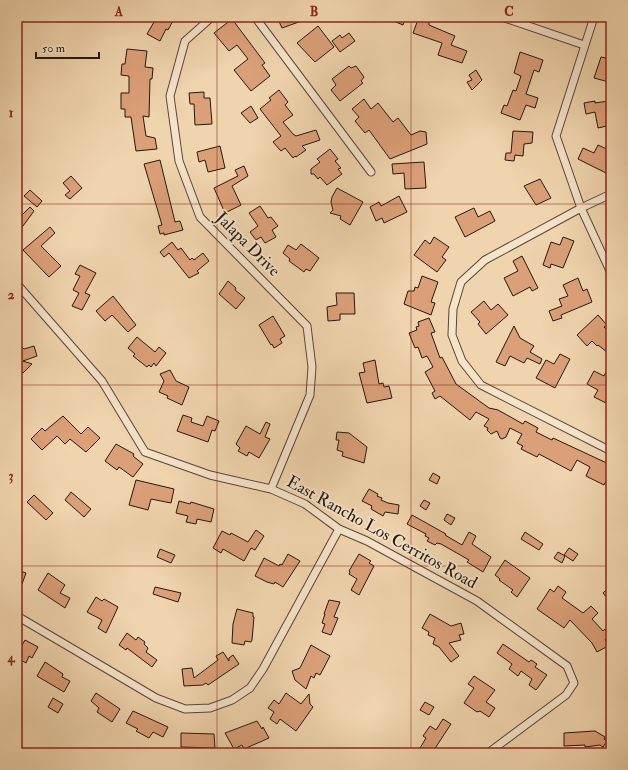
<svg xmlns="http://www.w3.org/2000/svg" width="628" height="770" font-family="'IM FELL Double Pica',serif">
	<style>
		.building { fill: #dca078; stroke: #241711 }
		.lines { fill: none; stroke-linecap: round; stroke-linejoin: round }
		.minor-casing { stroke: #574638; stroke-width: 9 }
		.minor { stroke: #f5e3ca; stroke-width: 7 }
		.grid { fill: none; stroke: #8f2418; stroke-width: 1; stroke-opacity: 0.55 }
		.labels { text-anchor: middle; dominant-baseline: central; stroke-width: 3.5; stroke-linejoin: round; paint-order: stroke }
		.street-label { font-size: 17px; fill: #241711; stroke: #f5e3ca }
		.neatline { fill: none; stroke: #8f2418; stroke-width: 1.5 }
		.grid-label { font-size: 13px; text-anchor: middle; font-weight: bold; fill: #8f2418 }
	</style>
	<rect width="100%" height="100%" fill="#f0d4ad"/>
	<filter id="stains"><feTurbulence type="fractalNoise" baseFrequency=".005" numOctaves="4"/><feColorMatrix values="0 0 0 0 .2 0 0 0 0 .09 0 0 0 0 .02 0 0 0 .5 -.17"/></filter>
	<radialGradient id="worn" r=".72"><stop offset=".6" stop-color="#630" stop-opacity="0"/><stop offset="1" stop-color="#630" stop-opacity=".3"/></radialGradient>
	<path class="building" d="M 157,17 L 175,17 L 168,30 L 166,29 L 160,41 L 147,34 Z
		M 277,17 L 310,17 L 310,18 L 282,28 Z
		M 384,17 L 406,17 L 403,25 Z
		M 419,17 L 429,17 L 429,25 L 455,36 L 451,45 L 467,51 L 462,63 L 438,55 L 442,43 L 413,33 Z
		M 232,19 L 265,63 L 262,65 L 270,76 L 251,91 L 234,70 L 248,59 L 237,45 L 229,51 L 214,33 Z
		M 318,26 L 334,47 L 315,62 L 297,43 Z
		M 349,33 L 355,41 L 340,52 L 332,41 L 340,35 L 342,38 Z
		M 127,49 L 147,51 L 145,67 L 153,68 L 152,79 L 150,79 L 149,117 L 143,116 L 146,136 L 155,138 L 157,149 L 136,151 L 131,117 L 125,117 L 125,109 L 121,109 L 121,93 L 129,93 L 129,76 L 121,75 L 122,64 L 125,64 Z
		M 520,52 L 543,60 L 539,72 L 534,70 L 526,94 L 538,98 L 535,108 L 526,105 L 520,120 L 501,113 L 504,105 L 507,106 L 513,90 L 516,91 L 521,76 L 514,73 Z
		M 601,57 L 611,59 L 609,82 L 594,78 Z
		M 349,66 L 351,68 L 356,66 L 364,77 L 361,81 L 363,83 L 340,101 L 331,90 L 336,85 L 332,79 Z
		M 476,70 L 482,80 L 472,90 L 467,82 L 472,80 L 469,75 Z
		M 279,90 L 288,102 L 285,105 L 293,115 L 283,122 L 293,134 L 296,136 L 316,130 L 320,140 L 302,146 L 306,150 L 296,157 L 295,156 L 293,158 L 285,148 L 281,151 L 273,142 L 281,136 L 260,109 L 271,100 L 269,98 Z
		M 204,92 L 204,98 L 210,98 L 212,124 L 195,125 L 194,104 L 190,104 L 189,93 Z
		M 364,99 L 371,109 L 378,103 L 393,122 L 398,118 L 411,135 L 420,131 L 426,132 L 427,144 L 390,159 L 369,130 L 365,133 L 355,121 L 359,117 L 352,109 Z
		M 595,101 L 595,103 L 608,101 L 611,125 L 598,128 L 595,112 L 586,114 L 584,103 Z
		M 251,106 L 258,118 L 250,123 L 241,113 Z
		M 513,131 L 533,132 L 532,143 L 524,144 L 523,156 L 515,155 L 514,161 L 505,160 L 506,153 L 511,153 Z
		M 598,145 L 611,151 L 611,168 L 608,174 L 578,159 L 583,148 L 594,153 Z
		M 220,146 L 225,168 L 208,172 L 205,160 L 199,162 L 197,152 Z
		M 330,149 L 338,159 L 335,161 L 341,168 L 338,169 L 342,174 L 327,185 L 320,177 L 318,179 L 314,174 L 311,174 L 311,169 L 320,162 L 317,159 Z
		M 160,160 L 175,222 L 180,221 L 183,230 L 164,235 L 164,233 L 160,234 L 158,226 L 162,225 L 144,164 Z
		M 424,162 L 426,188 L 405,189 L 404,173 L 393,174 L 392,164 Z
		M 244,166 L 248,176 L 232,186 L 241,205 L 225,213 L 214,188 L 238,176 L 235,170 Z
		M 71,176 L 82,188 L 70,199 L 65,195 L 70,191 L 63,183 Z
		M 540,179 L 551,198 L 536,205 L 524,186 Z
		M 337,188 L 363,202 L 350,225 L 340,219 L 341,216 L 330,213 L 333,210 L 331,202 L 332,197 Z
		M 30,190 L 42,201 L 37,207 L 24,196 Z
		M 399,196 L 407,212 L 384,223 L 382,218 L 376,221 L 370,207 L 379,202 L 381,206 Z
		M 260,206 L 268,218 L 271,217 L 278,226 L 272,230 L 276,237 L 265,243 L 261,237 L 256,240 L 250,232 L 258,226 L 249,213 Z
		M 30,207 L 34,211 L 17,234 L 17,215 L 20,217 Z
		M 474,208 L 478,217 L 490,211 L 495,221 L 465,237 L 455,217 Z
		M 50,227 L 55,233 L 41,246 L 61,266 L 49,277 L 23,250 Z
		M 434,237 L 449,247 L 442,257 L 446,260 L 437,272 L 414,255 L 425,240 L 430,244 Z
		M 563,237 L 574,241 L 563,268 L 551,264 L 550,268 L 543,265 L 551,242 L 560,245 Z
		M 172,242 L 178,250 L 181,248 L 190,260 L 192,258 L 194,260 L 203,253 L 209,261 L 197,271 L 199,273 L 189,278 L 169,253 L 164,257 L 160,252 Z
		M 301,244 L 319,258 L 310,271 L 306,269 L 304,272 L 289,261 L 290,259 L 283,253 L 288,245 L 296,250 Z
		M 522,256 L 538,288 L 532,291 L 530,287 L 513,296 L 504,278 L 518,271 L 513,261 Z
		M 80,265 L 96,273 L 85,293 L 90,295 L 82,310 L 72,306 L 79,293 L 73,290 L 80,276 L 75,274 Z
		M 422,276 L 438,282 L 431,302 L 435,303 L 431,315 L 404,304 L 408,291 L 414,291 L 415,287 L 418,288 Z
		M 578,278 L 583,291 L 587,289 L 592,302 L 561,315 L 562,318 L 553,321 L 549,311 L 562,306 L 559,299 L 568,296 L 563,285 Z
		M 228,281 L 236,288 L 235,290 L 245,298 L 236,309 L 219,294 Z
		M 336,293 L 354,293 L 355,314 L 340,314 L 340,320 L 328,321 L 327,307 L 337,305 Z
		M 113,296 L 136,325 L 128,332 L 112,315 L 105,321 L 96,311 Z
		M 484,301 L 491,310 L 498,304 L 508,315 L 486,334 L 478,324 L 480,322 L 471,312 Z
		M 598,315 L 607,325 L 604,327 L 611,334 L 611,348 L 607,352 L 598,345 L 597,346 L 592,341 L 587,346 L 577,335 Z
		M 273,316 L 285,336 L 280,339 L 282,343 L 274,348 L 272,344 L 271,345 L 259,325 Z
		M 429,318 L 435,332 L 431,333 L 440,358 L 442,357 L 456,384 L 489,408 L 498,410 L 523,424 L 525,421 L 538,428 L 536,432 L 552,440 L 553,438 L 611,465 L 611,472 L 604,485 L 586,476 L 590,467 L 577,460 L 571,471 L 539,454 L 537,457 L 521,449 L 523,446 L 517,443 L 522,434 L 510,428 L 506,437 L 502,439 L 500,438 L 497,431 L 491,434 L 487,430 L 488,428 L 484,426 L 489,419 L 476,412 L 470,420 L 440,396 L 435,399 L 432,393 L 435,391 L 425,372 L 433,367 L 427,356 L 422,358 L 418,347 L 415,348 L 409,333 L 417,330 L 416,327 L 419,326 L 418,322 Z
		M 514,326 L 520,338 L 534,346 L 530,352 L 542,359 L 540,364 L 527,358 L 524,363 L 510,356 L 505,366 L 496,362 Z
		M 137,337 L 155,352 L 159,347 L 166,353 L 156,366 L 154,363 L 151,367 L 149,365 L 147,367 L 133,356 L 135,354 L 128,348 Z
		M 17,343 L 24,349 L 34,346 L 37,356 L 23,361 L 32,364 L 23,373 L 17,367 Z
		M 560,354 L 570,359 L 555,388 L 536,378 L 546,360 L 554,364 Z
		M 375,360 L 379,384 L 383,383 L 384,387 L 389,386 L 392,398 L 367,403 L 359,373 L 365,372 L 363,363 Z
		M 611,362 L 611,397 L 608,404 L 594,397 L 598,390 L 587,384 L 594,371 L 604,376 Z
		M 170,370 L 176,381 L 189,387 L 182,405 L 167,398 L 168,396 L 159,392 L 164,381 L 160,374 Z
		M 183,415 L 192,418 L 191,422 L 203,426 L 207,416 L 219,421 L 215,431 L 212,430 L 208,442 L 177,431 Z
		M 63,416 L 81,434 L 88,427 L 100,438 L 86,452 L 70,439 L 65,444 L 57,436 L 42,450 L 31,439 L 42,428 L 45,431 Z
		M 266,422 L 270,424 L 265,437 L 270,439 L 259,458 L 249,452 L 247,456 L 238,451 L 240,448 L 236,444 L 246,426 L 260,434 Z
		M 337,432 L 349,433 L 367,447 L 364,463 L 342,456 L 343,452 L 337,450 L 339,440 L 336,440 Z
		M 116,444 L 134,454 L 133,456 L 143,464 L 133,477 L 119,467 L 117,470 L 105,461 Z
		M 433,473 L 440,477 L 437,484 L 429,480 Z
		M 136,480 L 174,489 L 171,503 L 151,499 L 148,510 L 129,505 Z
		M 369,489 L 378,494 L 377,496 L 382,498 L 381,500 L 388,503 L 399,505 L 398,514 L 385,512 L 383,516 L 371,509 L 372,506 L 362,501 Z
		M 71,492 L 91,509 L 84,517 L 65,500 Z
		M 34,495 L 53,513 L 46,520 L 27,502 Z
		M 424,500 L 430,503 L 426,510 L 420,506 Z
		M 179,501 L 190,504 L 191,502 L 214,509 L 211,522 L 197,519 L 196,524 L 186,522 L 188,516 L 176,513 Z
		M 447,514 L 455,518 L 451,525 L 444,520 Z
		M 412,515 L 446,534 L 445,535 L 462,545 L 469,532 L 476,536 L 472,544 L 491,557 L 483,572 L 467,562 L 469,560 L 441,544 L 437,543 L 435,545 L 427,541 L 429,538 L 425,536 L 426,534 L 407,524 Z
		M 256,530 L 264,536 L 255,550 L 251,548 L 244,561 L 223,549 L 221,553 L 213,548 L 222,531 L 230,535 L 231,533 L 248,542 Z
		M 525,532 L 543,544 L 539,550 L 521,539 Z
		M 569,548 L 578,554 L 573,561 L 564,555 Z
		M 160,549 L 175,555 L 171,563 L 157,557 Z
		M 558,552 L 565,556 L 562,563 L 554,558 Z
		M 288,554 L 300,561 L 283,587 L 275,582 L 274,584 L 267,582 L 255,576 L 264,558 L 279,566 L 280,564 L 282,565 Z
		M 359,554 L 371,561 L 369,563 L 374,566 L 359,595 L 351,590 L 357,579 L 349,574 L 350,572 L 349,571 Z
		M 505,560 L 530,578 L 517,597 L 511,592 L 513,590 L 499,580 L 500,579 L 495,575 Z
		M 17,570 L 26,573 L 22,584 L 17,583 Z
		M 48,573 L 65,585 L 60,593 L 70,598 L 65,608 L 38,590 Z
		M 611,585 L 611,594 L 607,598 L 603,593 Z
		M 558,586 L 566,592 L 562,598 L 583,613 L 591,606 L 598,613 L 592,619 L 603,631 L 605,629 L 608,633 L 610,637 L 605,639 L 608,646 L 597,652 L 592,643 L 570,620 L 564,628 L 537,609 L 550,589 L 554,592 Z
		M 155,587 L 181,593 L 178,602 L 153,594 Z
		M 96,597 L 102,601 L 104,599 L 118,607 L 106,633 L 98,628 L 102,620 L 87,612 Z
		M 329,600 L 340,602 L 334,617 L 338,618 L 331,635 L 322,632 L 325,624 L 322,623 L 325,614 L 324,614 Z
		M 237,609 L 253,613 L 253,617 L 254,617 L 252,640 L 251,642 L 245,641 L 244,645 L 232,643 L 233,624 Z
		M 430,614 L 451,626 L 461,623 L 464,634 L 459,635 L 461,640 L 449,643 L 459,656 L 451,662 L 439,647 L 433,644 L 435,638 L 428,635 L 429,632 L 422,628 Z
		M 127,633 L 136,640 L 138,637 L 145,642 L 144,644 L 148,648 L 146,652 L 157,660 L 152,667 L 127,648 L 126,650 L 119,645 Z
		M 25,640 L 38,647 L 32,658 L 29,656 L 26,663 L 17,658 L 17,645 L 21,647 Z
		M 503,644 L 529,662 L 531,660 L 537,664 L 535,667 L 547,675 L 536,690 L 529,685 L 532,679 L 521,671 L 518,676 L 509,669 L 512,664 L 497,653 Z
		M 311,645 L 330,656 L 320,675 L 316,673 L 314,678 L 311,676 L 306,689 L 295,680 L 292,671 L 300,668 Z
		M 223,652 L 229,661 L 229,658 L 233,655 L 239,664 L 208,685 L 206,683 L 203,685 L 184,686 L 182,669 L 192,668 L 194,678 L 218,660 L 216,656 Z
		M 45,662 L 63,674 L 62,677 L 70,681 L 64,692 L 37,676 Z
		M 474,676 L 495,690 L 486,702 L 495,708 L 489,717 L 480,711 L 477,712 L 464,703 L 474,688 L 468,684 Z
		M 96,693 L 120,709 L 112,722 L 97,712 L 99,708 L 91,701 Z
		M 286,693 L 301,704 L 309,694 L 310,704 L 313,707 L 296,731 L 280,719 L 277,724 L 270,719 L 274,712 L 268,708 L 274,700 L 279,704 Z
		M 53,698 L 63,704 L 58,713 L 48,707 Z
		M 425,702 L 434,707 L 429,715 L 420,710 Z
		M 133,711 L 168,727 L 163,737 L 153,732 L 149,738 L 136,731 L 138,729 L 126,723 Z
		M 443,719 L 451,724 L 432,753 L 427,753 L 420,748 L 426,738 L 423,736 L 430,726 L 436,730 Z
		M 257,721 L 262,729 L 263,727 L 269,738 L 244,749 L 242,745 L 234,749 L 225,733 Z
		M 595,731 L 605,737 L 604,739 L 607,741 L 603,747 L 600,745 L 585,747 L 585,745 L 564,746 L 564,733 Z
		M 181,733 L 214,734 L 215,748 L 181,747 Z"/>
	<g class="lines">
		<g class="minor-casing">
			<path id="minor" d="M 212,17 L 185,41 L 170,96 L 179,161 L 200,217 L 307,326 L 312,367 L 310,395 L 271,489
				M 255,17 L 371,172
				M 502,17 L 584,45
				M 594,17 L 556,136 L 581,208 L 611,273
				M 611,194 L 581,208 L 485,260 L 461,282 L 453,309 L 452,335 L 462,361 L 481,385 L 611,451
				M 17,284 L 102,381 L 145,452 L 210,475 L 271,489 L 305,504 L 339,529 L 367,541 L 477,601 L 567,666 L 574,683 L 566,695 L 488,753
				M 17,616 L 156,698 L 185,709 L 210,708 L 232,700 L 250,688 L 263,669 L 339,529"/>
		</g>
		<use href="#minor" class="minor"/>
	</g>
	<path class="grid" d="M 217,17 L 217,753M 411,17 L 411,753M 17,204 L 611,204M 17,385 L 611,385M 17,566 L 611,566"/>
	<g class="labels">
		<g class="street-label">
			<text transform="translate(248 244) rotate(45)">Jalapa Drive</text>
			<text transform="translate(382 532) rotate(29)">East Rancho Los Cerritos Road</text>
		</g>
	</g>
	<rect width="628" height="770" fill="none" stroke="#f0d4ad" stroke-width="44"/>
	<path d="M36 52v6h63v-6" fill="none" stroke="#241711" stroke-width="2"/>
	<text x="42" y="52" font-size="12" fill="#241711" stroke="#f5e3ca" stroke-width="3" paint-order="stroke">50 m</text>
	<rect x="22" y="22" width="584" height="726" class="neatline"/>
	<g class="grid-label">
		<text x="119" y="16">A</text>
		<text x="314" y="16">B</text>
		<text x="509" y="16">C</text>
		<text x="11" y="117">1</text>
		<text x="11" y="299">2</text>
		<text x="11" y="480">3</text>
		<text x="11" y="662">4</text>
	</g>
	<rect width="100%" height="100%" filter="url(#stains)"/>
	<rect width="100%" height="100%" fill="url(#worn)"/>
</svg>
